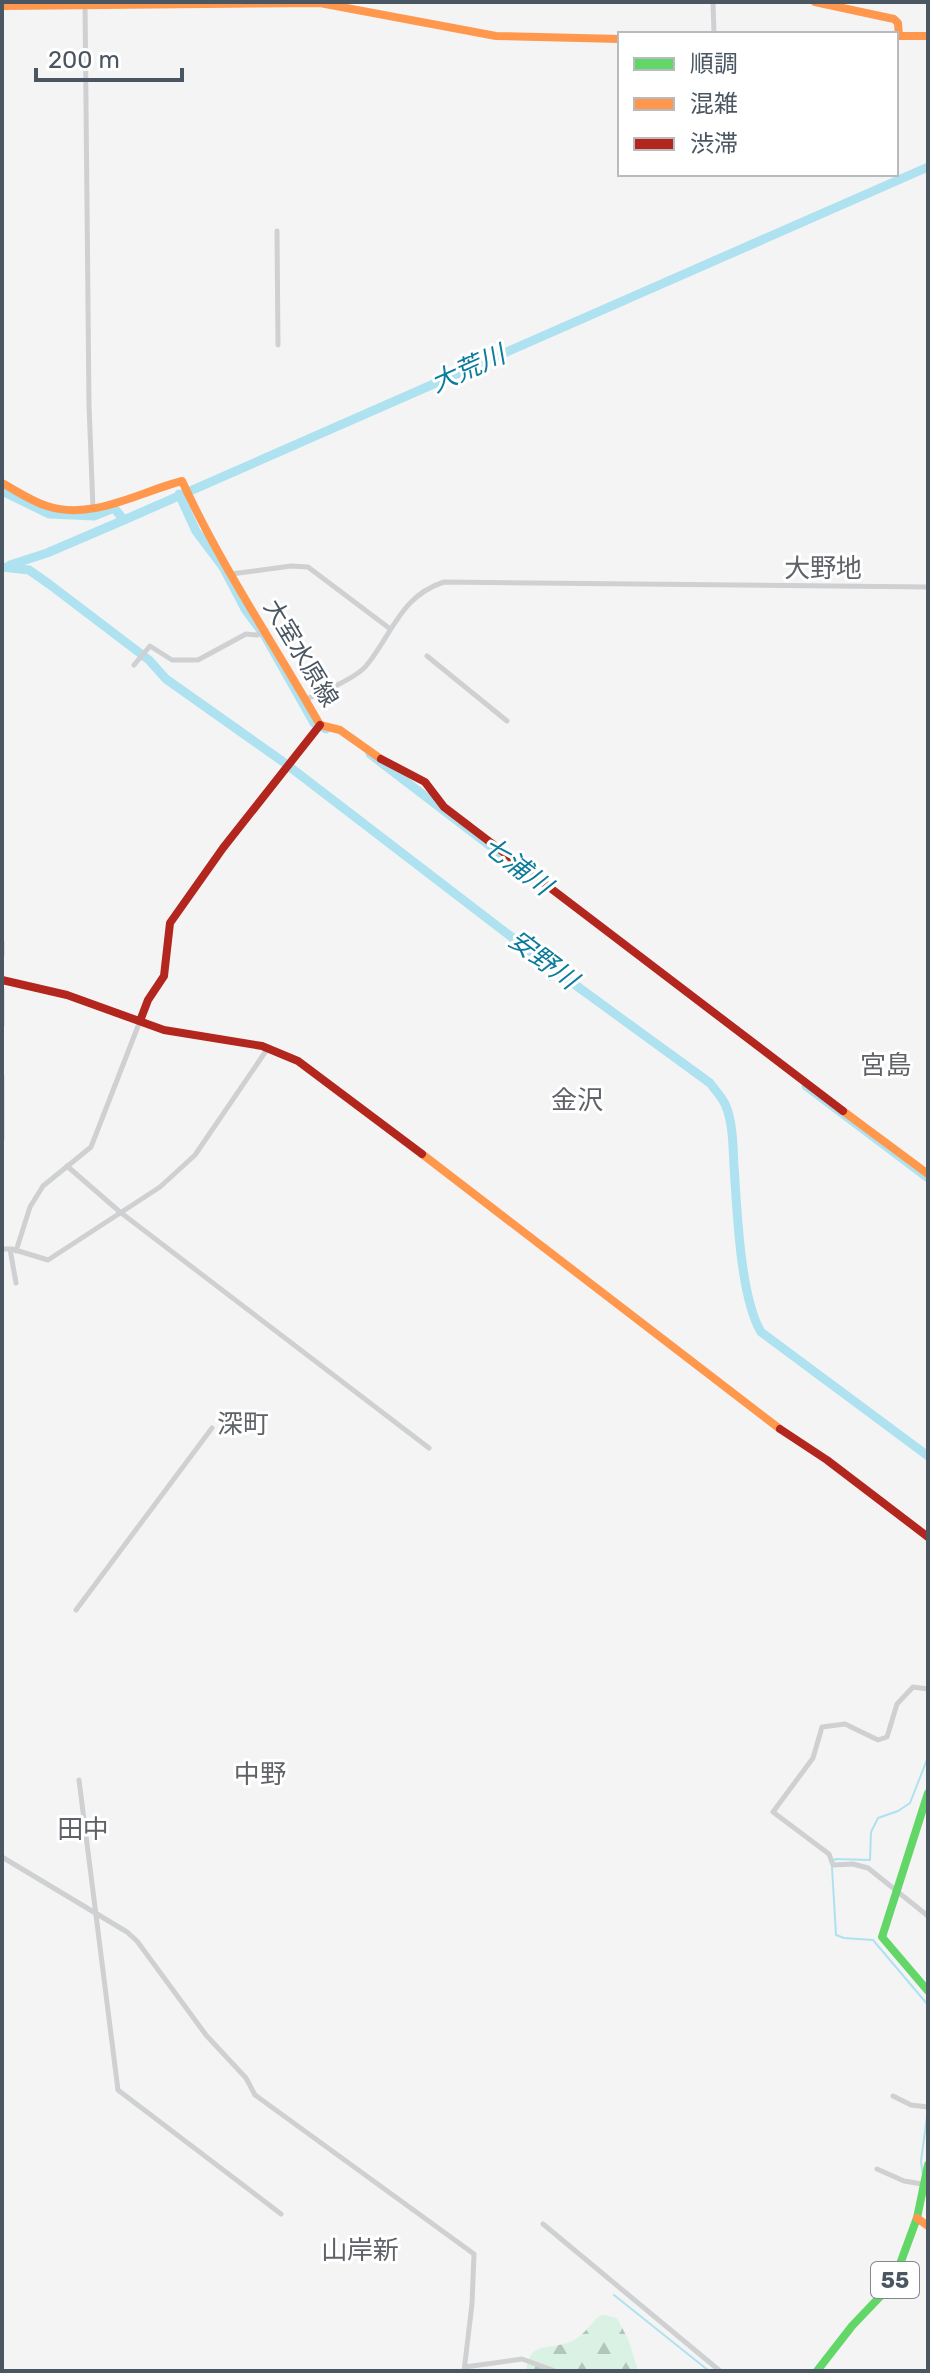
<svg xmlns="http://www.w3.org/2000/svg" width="930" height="2373" font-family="Rubik,'Noto Sans JP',sans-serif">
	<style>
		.forest { fill: url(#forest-firs) }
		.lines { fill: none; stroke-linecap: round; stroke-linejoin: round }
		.stream { stroke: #aee2f0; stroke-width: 2 }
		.river { stroke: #aee2f0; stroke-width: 9 }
		.street { stroke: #ced0d2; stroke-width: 5 }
		.fast { stroke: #63d668; stroke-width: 8 }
		.slow { stroke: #ff974d; stroke-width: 8 }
		.jam { stroke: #b3261e; stroke-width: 8 }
		.labels { text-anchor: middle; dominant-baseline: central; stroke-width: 6; stroke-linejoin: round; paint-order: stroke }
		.shield { fill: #fff; stroke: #808990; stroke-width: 2 }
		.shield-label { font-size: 22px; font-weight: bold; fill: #4a5661 }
		.street-label { font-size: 24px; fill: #4a5661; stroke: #fff }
		.water-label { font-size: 26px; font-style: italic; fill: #0c7c9b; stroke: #fff }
		.neighbourhood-label { font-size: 26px; fill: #5f6368; stroke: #fff }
	</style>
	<defs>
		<pattern id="forest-firs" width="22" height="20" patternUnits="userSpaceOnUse" patternTransform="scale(2)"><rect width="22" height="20" fill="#d9f2e3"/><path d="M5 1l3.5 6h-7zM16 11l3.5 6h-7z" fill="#b2c7bb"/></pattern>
	</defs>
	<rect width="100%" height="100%" fill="#f4f4f4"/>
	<path class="forest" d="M 605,2315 L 617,2318 L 629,2341 L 638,2371 L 526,2371 C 530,2340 547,2351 570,2342 C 581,2338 591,2324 599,2316 Z"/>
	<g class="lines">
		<path class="stream" d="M 832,1861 L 836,1859 L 870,1860 L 871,1832 L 878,1818 L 898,1811 L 910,1803 L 928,1757
			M 832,1867 L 836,1935 L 844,1938 L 873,1940 L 928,2005
			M 923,2176 L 921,2161 L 928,2109
			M 614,2295 L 709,2371"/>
		<path class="river" d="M 2,491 L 49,514 L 94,516 L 114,508 L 124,520
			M 179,494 L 196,531 L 223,567 L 245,609 L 265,636 L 314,723 L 326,729
			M 10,565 L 47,553 L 124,520 L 928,167
			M 2,567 L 29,570 L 49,584 L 149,660 L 166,679 L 282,761 L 552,968 L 710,1083 C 715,1090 721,1096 725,1104 C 733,1121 733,1147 734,1166 C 737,1209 740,1297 761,1332 L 928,1456
			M 370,754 L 536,881
			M 806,1086 L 928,1178"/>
		<path class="street" d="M 85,2 L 89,405 L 93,509
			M 713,2 L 714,34
			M 277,231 L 278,345
			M 231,574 L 291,566 L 308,567 L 389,628
			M 427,656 L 507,721
			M 134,665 L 150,646 L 172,660 L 198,660 L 246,634 L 257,635 L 266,630
			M 306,699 C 320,694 357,677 366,666 C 392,635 400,596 444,582 L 928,587
			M 2,942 L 2,955
			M 550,978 L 551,977
			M 2,989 L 2,1025
			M 2,1076 L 2,1139
			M 67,1166 L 120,1212 L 429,1448
			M 2,1249 L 12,1249 L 48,1260 L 160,1187 L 195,1155 L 268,1048
			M 10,1249 L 16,1283
			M 16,1251 L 30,1207 L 43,1186 L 91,1147 L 140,1021
			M 76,1610 L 212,1428
			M 928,1689 L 913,1687 L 897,1704 L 887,1737 L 878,1740 L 845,1724 L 822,1727 L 813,1758 L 773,1812 L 829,1854 L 833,1865 L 853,1864 L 868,1868 L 928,1916
			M 79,1780 L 118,2090 L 281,2214
			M 2,1857 L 127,1932 L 137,1941 L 206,2035 L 246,2078 L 255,2095 L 474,2254 L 472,2304 L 464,2371
			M 893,2096 L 911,2105 L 928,2107
			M 877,2169 L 904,2181 L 928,2185
			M 543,2224 L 720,2371
			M 465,2367 L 522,2359 L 555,2371"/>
		<path class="fast" d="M 928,1793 L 882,1937 L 928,1991
			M 817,2371 L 852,2326 L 893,2283 L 917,2218 L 928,2165"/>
		<path class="slow" d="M 815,2 L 894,19 L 898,23 L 899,36
			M 2,6 L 320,3 L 496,36 L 620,39
			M 896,36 L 928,36
			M 2,483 C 17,491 31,501 47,506 C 92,521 139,492 182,481 C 221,566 274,644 320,725 L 340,730 L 381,759
			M 843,1111 L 928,1174
			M 422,1154 L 780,1429
			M 917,2218 L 928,2226"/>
		<path class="jam" d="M 381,759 L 425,782 L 444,807 L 843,1111
			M 2,980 L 67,995 L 164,1030 L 262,1046 L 298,1061 L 422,1154
			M 140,1021 L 148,1000 L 164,976 L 170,923 L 223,848 L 320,725
			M 780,1429 L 827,1460 L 928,1537"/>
	</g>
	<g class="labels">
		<rect class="shield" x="871" y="2262" width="48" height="36" rx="6"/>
		<g class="shield-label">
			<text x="895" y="2280">55</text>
		</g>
		<g class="street-label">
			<text transform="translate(301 653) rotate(59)">大室水原線</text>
		</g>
		<g class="water-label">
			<text transform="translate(468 369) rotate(-24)">大荒川</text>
			<text transform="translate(517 866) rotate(37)">七浦川</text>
			<text transform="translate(543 960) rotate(37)">安野川</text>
		</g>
		<g class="neighbourhood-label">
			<text x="823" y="568">大野地</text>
			<text x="886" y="1065">宮島</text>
			<text x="577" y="1100">金沢</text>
			<text x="243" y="1424">深町</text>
			<text x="260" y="1774">中野</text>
			<text x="83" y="1829">田中</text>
			<text x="360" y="2250">山岸新</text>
		</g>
	</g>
	<rect width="930" height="2373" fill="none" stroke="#4a5661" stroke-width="8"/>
	<rect x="618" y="32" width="280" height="144" fill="#ffffff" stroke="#b7bbc0" stroke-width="2"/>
	<rect x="634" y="58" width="40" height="12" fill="#63d668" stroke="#b7bbc0" stroke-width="2"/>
	<text x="690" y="72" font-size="24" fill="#4a5661">順調</text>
	<rect x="634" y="98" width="40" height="12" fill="#ff974d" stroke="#b7bbc0" stroke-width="2"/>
	<text x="690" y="112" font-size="24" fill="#4a5661">混雑</text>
	<rect x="634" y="138" width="40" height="12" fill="#b3261e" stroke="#b7bbc0" stroke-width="2"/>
	<text x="690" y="152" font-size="24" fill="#4a5661">渋滞</text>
	<path d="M36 68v12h146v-12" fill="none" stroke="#4a5661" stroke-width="4"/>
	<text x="48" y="68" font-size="24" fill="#4a5661" stroke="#ffffff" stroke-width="6" paint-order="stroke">200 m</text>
</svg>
